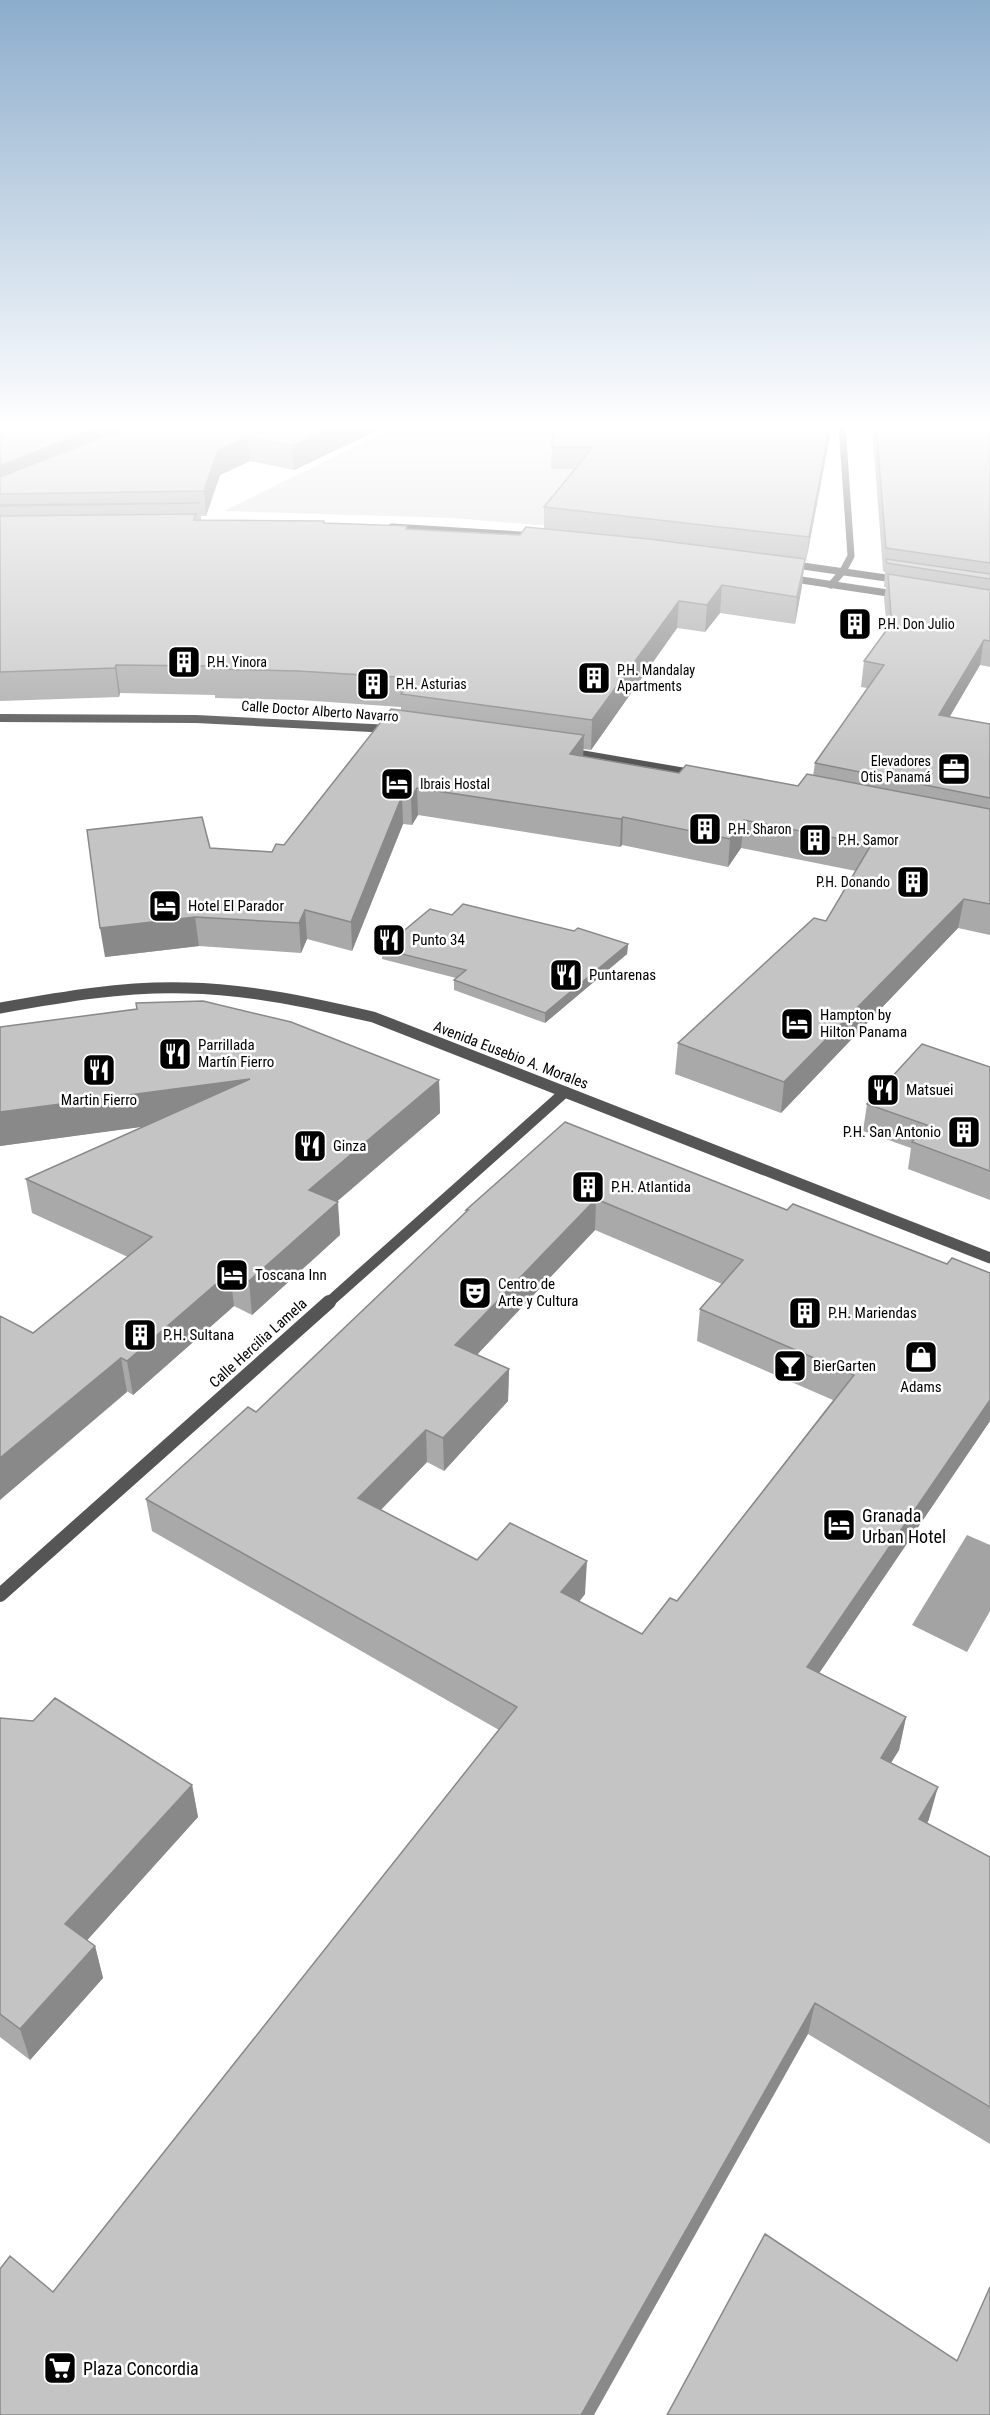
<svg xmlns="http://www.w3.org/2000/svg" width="990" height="2415" font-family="'Roboto Condensed',sans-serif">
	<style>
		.green { fill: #dcdcdc }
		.water { fill: #a3a3a3 }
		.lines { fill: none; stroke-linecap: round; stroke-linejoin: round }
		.minor-far3 { stroke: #555; stroke-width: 7 }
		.minor-far2 { stroke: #555; stroke-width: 8 }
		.minor-far1 { stroke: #555; stroke-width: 11 }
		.minor { stroke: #555; stroke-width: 14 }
		.tertiary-far1 { stroke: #555; stroke-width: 7 }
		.tertiary { stroke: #555; stroke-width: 11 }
		.wall { fill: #a9a9a9; fill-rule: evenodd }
		.shaded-wall { fill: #898989 }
		.building { fill: #c4c4c4; stroke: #898989; stroke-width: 1.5; fill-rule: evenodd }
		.labels { text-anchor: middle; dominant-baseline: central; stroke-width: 5; stroke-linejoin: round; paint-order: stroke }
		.far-poi-label { font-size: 14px; fill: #000; stroke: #fff; text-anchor: start }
		.far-street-label { font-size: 14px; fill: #000; stroke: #fff }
		.poi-label { font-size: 15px; fill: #000; stroke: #fff; text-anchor: start }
		.street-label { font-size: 15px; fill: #000; stroke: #fff }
		.near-poi-label { font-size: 18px; fill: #000; stroke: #fff; text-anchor: start }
	</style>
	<rect width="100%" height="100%" fill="#fff"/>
	<path class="green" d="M 399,425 L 649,425 L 627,532 L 451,518 L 224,511 Z"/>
	<path class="water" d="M 967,1535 L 990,1545 L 990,1611 L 967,1652 L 912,1625 Z"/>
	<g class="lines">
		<path class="minor-far3" d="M 831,585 L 843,571 L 851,556 L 842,425"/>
		<path class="minor-far2" d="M 0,718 L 196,719 L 391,729
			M 569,752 L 697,774"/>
		<path class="minor-far1" d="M 327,1304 L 565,1092"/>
		<path class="minor" d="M 0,1595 L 329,1302"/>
		<path class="tertiary-far1" d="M 392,527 L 537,536
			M 789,564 L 900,580
			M 788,578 L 901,595"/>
		<path class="tertiary" d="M 0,1008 C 62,997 124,986 187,988 C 250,989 312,1003 373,1017 L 990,1258"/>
	</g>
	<path class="wall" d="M 0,425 L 389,425 L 294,470 L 250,461 L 220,475 L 206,516 L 201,516 L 201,520 L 324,521 L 324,523 L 407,526 L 407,529 L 498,534 L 520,535 L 544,529 L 544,507 L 575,469 L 551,469 L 553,425 L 832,425 L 806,561 L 804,560 L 802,586 L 795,624 L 720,613 L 705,632 L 677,628 L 591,750 L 583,749 L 583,756 L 679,773 L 798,786 L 813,776 L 815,763 L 867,688 L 861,687 L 864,661 L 887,630 L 884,598 L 886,587 L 884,587 L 885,572 L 883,571 L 872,425 L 990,425 L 990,667 L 980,665 L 949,717 L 990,724 L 990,935 L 958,928 L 781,1113 L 675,1074 L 678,1043 L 826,921 L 856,871 L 741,848 L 728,867 L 622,845 L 620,847 L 418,815 L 412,825 L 403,824 L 352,951 L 307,939 L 301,953 L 199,946 L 105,957 L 210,848 L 272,852 L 284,845 L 401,710 L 401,707 L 300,700 L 215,698 L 215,695 L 120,693 L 119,697 L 0,701 Z
		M 452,915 L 628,944 L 627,954 L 545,1023 L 454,990 L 454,980 L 456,978 L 382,959 L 382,949 Z
		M 0,1027 L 439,1080 L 440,1113 L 337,1201 L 340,1235 L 252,1315 L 234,1306 L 133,1395 L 33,1333 L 128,1257 L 32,1213 L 26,1179 L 145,1126 L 0,1146 Z
		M 990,1067 L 990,1200 L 908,1169 L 911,1148 L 863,1131 L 867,1104 Z
		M 565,1122 L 990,1421 L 819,1673 L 906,1717 L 899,1750 L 891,1763 L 929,1819 L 927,1824 L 990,1857 L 990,2144 L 808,2034 L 53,2292 L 499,1730 L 152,1531 L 146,1499 L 256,1412 L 466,1212 L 466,1210 ZM 595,1230 L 722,1284 L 700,1309 L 697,1341 L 833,1400 L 677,1601 L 642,1634 L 579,1602 L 585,1594 L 477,1560 L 381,1510 L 427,1462 L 444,1471 L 508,1401 L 509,1369 L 477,1354 Z
		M 0,1718 L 192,1785 L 198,1817 L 87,1940 L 95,1946 L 103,1978 L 30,2060 L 0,2037 Z"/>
	<path class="shaded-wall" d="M 103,425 L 164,425 L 0,492 L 0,466 Z
		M 338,425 L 389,425 L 294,470 L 292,446 Z
		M 830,425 L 832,425 L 806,561 L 809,537 Z
		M 248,437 L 250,461 L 220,475 L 206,516 L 204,491 L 218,450 Z
		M 805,559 L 802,586 L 795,624 L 797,597 Z
		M 722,585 L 720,613 L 705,632 L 707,605 Z
		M 679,601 L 677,628 L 591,750 L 592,720 Z
		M 984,640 L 980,665 L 935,742 L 939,715 Z
		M 116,665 L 120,693 L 119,697 L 115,668 Z
		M 584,735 L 583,762 L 570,754 Z
		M 417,788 L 418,815 L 412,825 L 411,797 Z
		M 402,796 L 403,824 L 352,951 L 351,922 Z
		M 623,817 L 622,845 L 620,847 L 621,819 Z
		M 744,820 L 741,848 L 728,867 L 730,839 Z
		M 964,899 L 958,928 L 781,1113 L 784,1082 Z
		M 305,910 L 307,939 L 301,953 L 299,923 Z
		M 195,917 L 199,946 L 105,957 L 100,928 Z
		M 628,944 L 627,954 L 545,1023 L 545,1013 Z
		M 250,1079 L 253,1112 L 0,1146 L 0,1112 Z
		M 439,1080 L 440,1113 L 312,1223 L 309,1190 Z
		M 596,1199 L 595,1230 L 456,1377 L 455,1345 Z
		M 338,1202 L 340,1235 L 252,1315 L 249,1281 Z
		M 230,1272 L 234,1306 L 133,1395 L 127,1361 Z
		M 121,1358 L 127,1392 L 0,1500 L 0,1458 Z
		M 509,1369 L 508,1401 L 444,1471 L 443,1438 Z
		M 990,1400 L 990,1421 L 801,1700 L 807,1667 Z
		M 426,1430 L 427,1462 L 360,1531 L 358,1498 Z
		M 587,1561 L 585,1594 L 560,1625 L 561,1592 Z
		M 906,1717 L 899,1750 L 874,1790 L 881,1758 Z
		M 192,1785 L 198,1817 L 73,1956 L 65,1924 Z
		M 938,1787 L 929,1819 L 911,1852 L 919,1819 Z
		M 95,1946 L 103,1978 L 30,2060 L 20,2029 Z
		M 815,2003 L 808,2034 L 594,2415 L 581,2415 Z"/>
	<path class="building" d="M 0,425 L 103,425 L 0,466 Z
		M 133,425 L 338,425 L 292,446 L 248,437 L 218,450 L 204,491 L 0,494 L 0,477 Z
		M 553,425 L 830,425 L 809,537 L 544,507 L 593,447 L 552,447 Z
		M 876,425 L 990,425 L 990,563 L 886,548 Z
		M 200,503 L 0,506 L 0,505 Z
		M 196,514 L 194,520 L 324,521 L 324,523 L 407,526 L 406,529 L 498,534 L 520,535 L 526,527 L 649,539 L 805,559 L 797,597 L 722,585 L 707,605 L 679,601 L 592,720 L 401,694 L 413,678 L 298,671 L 212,669 L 214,666 L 116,665 L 115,668 L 0,672 L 0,516 Z
		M 886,559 L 990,574 L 990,579 L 887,563 Z
		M 888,574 L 990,590 L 990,641 L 984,640 L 939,715 L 990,724 L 990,798 L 815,763 L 884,665 L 864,661 L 896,617 L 891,616 Z
		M 391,709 L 584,735 L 570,754 L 679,773 L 686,765 L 798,786 L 807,774 L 990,809 L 990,904 L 964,899 L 784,1082 L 678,1043 L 814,918 L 826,921 L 871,845 L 744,820 L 730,839 L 623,817 L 621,819 L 417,788 L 411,797 L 402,796 L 351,922 L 305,910 L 299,923 L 195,917 L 100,928 L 87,830 L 202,817 L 210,848 L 272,852 L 276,844 L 284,845 Z
		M 463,904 L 574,931 L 578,928 L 628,944 L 545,1013 L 454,980 L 466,970 L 382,949 L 430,909 L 452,915 Z
		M 203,1001 L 291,1022 L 439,1080 L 309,1190 L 338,1202 L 249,1281 L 230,1272 L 127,1361 L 121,1358 L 0,1458 L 0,1316 L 33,1333 L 152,1237 L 26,1179 L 250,1079 L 0,1112 L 0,1027 L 137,1009 L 136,1003 Z
		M 922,1044 L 990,1067 L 990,1171 L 912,1142 L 927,1125 L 867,1104 Z
		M 565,1122 L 787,1210 L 793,1204 L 947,1264 L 952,1258 L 990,1273 L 990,1400 L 807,1667 L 906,1717 L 881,1758 L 938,1787 L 919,1819 L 990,1857 L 990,2107 L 815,2003 L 581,2415 L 0,2415 L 0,2269 L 10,2256 L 53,2292 L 517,1707 L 146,1499 L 248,1407 L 256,1412 L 468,1210 L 466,1210 ZM 596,1199 L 743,1260 L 700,1309 L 854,1375 L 677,1601 L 670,1598 L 642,1634 L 561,1592 L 587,1561 L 510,1523 L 477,1560 L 358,1498 L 426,1430 L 443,1438 L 509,1369 L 455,1345 Z
		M 55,1698 L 192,1785 L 65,1924 L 95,1946 L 20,2029 L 0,2014 L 0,1718 L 33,1721 Z
		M 765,2234 L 957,2361 L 990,2287 L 990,2415 L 667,2415 Z"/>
	<linearGradient id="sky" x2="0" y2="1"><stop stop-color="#8cadcc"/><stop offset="0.56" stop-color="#fff"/><stop offset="1" stop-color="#fff" stop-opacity="0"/></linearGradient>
	<rect width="990" height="763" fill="url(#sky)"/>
	<defs>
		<g id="building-square" transform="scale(1.725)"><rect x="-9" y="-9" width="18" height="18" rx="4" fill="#000" stroke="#fff"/><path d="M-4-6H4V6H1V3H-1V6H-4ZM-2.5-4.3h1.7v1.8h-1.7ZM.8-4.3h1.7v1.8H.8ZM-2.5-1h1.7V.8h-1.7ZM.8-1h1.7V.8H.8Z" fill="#fff"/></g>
		<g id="office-square" transform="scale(1.725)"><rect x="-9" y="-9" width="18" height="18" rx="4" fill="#000" stroke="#fff"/><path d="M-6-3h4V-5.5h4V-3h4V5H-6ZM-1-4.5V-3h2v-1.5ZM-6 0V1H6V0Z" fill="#fff"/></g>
		<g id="hotel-square" transform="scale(1.725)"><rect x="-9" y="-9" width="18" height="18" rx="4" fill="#000" stroke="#fff"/><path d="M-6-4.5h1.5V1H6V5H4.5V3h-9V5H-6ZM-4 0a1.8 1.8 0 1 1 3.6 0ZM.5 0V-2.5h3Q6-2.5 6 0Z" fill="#fff"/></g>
		<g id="restaurant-square" transform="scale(1.725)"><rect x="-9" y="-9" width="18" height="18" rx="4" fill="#000" stroke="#fff"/><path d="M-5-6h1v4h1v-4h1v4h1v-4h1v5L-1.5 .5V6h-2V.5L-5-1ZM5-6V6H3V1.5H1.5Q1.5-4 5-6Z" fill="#fff"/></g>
		<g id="theatre-square" transform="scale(1.725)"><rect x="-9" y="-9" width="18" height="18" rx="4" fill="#000" stroke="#fff"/><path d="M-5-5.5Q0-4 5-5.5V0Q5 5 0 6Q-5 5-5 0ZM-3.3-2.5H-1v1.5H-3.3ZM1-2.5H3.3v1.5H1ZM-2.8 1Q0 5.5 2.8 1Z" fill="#fff"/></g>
		<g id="shop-square" transform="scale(1.725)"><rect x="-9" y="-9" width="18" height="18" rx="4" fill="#000" stroke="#fff"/><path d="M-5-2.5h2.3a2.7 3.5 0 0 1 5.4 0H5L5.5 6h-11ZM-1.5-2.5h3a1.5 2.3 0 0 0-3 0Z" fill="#fff"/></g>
		<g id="bar-square" transform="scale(1.725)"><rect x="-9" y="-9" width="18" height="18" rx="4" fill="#000" stroke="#fff"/><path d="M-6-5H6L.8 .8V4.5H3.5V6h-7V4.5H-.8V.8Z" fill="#fff"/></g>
		<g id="supermarket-square" transform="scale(1.725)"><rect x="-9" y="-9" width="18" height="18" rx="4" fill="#000" stroke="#fff"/><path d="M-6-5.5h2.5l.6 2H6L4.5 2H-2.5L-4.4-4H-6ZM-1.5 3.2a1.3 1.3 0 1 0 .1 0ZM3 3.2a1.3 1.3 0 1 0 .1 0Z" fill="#fff"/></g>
	</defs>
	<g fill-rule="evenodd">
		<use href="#building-square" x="855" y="624"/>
		<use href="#building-square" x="184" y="662"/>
		<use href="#building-square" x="594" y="678"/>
		<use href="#building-square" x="373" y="684"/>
		<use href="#office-square" x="954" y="769"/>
		<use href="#hotel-square" x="397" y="784"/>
		<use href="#building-square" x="705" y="829"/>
		<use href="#building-square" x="815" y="840"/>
		<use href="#building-square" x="913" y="882"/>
		<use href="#hotel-square" x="165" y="906"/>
		<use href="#restaurant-square" x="389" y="940"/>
		<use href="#restaurant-square" x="566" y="975"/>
		<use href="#hotel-square" x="797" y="1024"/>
		<use href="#restaurant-square" x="175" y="1054"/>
		<use href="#restaurant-square" x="99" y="1070"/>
		<use href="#restaurant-square" x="883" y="1090"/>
		<use href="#building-square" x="964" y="1132"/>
		<use href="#restaurant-square" x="310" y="1146"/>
		<use href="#building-square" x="588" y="1187"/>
		<use href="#hotel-square" x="232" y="1275"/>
		<use href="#theatre-square" x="475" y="1293"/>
		<use href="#building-square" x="805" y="1313"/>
		<use href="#building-square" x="140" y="1335"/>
		<use href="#shop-square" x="921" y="1357"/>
		<use href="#bar-square" x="790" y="1366"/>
		<use href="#hotel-square" x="839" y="1525"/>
		<use href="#supermarket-square" x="60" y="2368"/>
	</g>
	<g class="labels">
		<g class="far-poi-label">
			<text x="878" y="624">P.H. Don Julio</text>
			<text x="207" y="662">P.H. Yinora</text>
			<text x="617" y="670">P.H. Mandalay<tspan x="617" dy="16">Apartments</tspan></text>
			<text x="396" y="684">P.H. Asturias</text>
			<text x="931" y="761" text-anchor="end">Elevadores<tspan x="931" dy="16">Otis Panamá</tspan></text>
			<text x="420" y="784">Ibrais Hostal</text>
			<text x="728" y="829">P.H. Sharon</text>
			<text x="838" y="840">P.H. Samor</text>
			<text x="890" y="882" text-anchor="end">P.H. Donando</text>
		</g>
		<g class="far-street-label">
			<text transform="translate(320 711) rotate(4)">Calle Doctor Alberto Navarro</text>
		</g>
		<g class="poi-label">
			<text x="188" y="906">Hotel El Parador</text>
			<text x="412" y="940">Punto 34</text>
			<text x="589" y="975">Puntarenas</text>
			<text x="820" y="1015">Hampton by<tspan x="820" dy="17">Hilton Panama</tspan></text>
			<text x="198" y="1045">Parrillada<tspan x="198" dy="17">Martín Fierro</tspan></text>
			<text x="906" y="1090">Matsuei</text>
			<text x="99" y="1100" text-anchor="middle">Martin Fierro</text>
			<text x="941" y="1132" text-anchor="end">P.H. San Antonio</text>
			<text x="333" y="1146">Ginza</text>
			<text x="611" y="1187">P.H. Atlantida</text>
			<text x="255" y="1275">Toscana Inn</text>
			<text x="498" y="1284">Centro de<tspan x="498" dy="17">Arte y Cultura</tspan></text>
			<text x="828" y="1313">P.H. Mariendas</text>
			<text x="163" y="1335">P.H. Sultana</text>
			<text x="813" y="1366">BierGarten</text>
			<text x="921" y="1387" text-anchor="middle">Adams</text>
		</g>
		<g class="street-label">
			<text transform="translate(511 1055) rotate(21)">Avenida Eusebio A. Morales</text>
			<text transform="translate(258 1343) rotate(-42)">Calle Hercilia Lamela</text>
		</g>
		<g class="near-poi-label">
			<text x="862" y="1515">Granada<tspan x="862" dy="21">Urban Hotel</tspan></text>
			<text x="83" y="2368">Plaza Concordia</text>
		</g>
	</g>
</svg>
